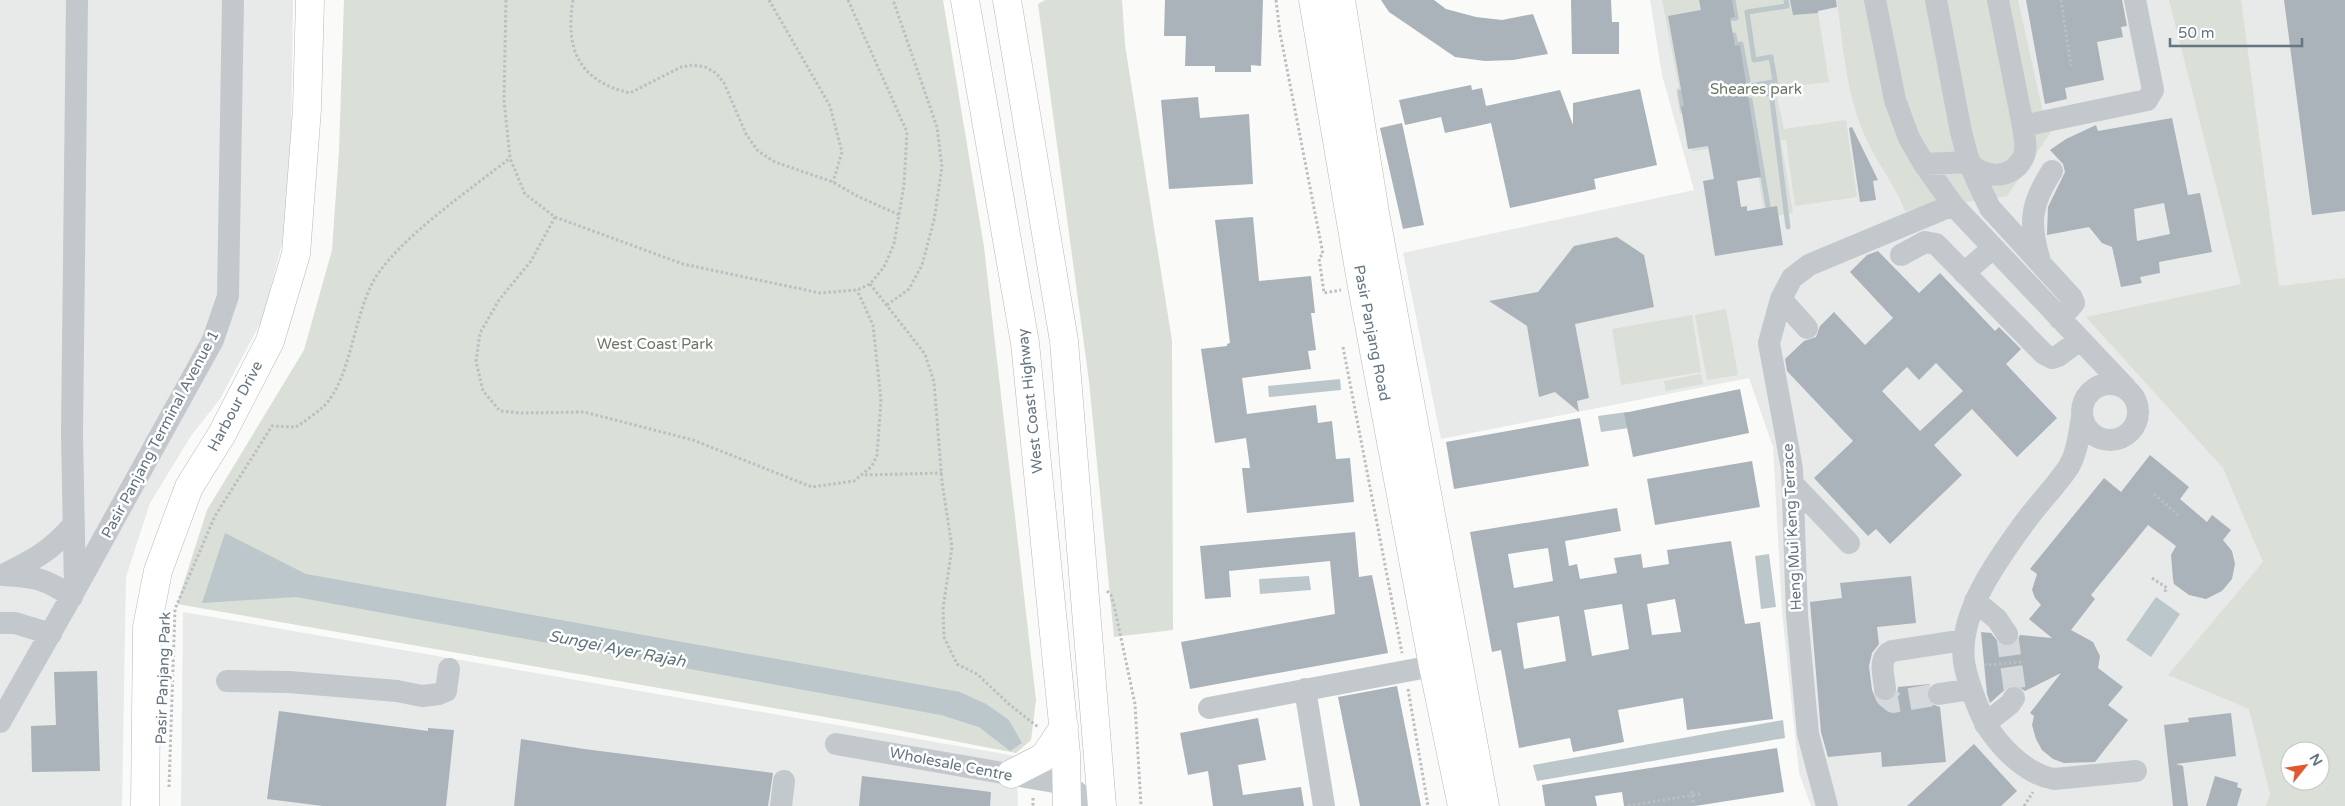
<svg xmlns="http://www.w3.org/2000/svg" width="2345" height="806" font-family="'Varela Round',sans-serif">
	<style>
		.built { fill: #e8e9e9; fill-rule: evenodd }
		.green { fill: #dadfd7; fill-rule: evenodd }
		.water { fill: #bbc7cb }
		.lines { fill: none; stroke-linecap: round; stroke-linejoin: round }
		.stream { stroke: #bbc7cb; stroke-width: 5 }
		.building { fill: #aab3b9; fill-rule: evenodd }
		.minor-tunnel { stroke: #d5d9db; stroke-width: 22; stroke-dasharray: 22 11; stroke-linecap: butt }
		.major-casing { stroke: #b5babe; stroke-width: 29 }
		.highway-casing { stroke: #b4b9bd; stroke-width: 29 }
		.path { stroke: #bbbfc2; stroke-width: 3; stroke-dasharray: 2.5 2.5; stroke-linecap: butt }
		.minor { stroke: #c3c8cc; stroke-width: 22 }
		.major { stroke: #fff; stroke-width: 28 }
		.highway { stroke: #fff; stroke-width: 28 }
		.labels { text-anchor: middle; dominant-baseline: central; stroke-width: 5; stroke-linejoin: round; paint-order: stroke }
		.park-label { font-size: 15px; fill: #687a64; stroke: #fff }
		.street-label { font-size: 15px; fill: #657683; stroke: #fff }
		.water-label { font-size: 16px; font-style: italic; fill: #60757c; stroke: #fff }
	</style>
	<rect width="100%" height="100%" fill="#fafaf8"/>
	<path class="built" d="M 0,0 L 293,0 L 291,139 L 286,228 L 263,318 L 220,399 L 191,436 L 150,503 L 126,577 L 122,806 L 0,806 Z
		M 1650,0 L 2345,0 L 2345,806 L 1811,806 L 1799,773 L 1782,612 L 1773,447 L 1749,378 L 1441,439 L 1403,253 L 1694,190 L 1662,75 ZM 2290,751 L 2320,751 L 2320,781 L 2290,781 Z
		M 183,612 L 1016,756 L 1018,806 L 181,806 Z"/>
	<path class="green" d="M 344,0 L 943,0 L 984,247 L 1036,700 L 1031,740 L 1016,753 L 871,725 L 177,604 L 207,510 L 304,350 L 332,250 L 339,151 Z
		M 1045,0 L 1122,0 L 1125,45 L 1172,341 L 1173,630 L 1114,637 L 1089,381 L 1038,4 Z
		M 1662,0 L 1816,0 L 1829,82 L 1775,88 L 1784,129 L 1846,120 L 1857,197 L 1795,206 L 1786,140 L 1781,140 L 1793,213 L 1765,218 L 1753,144 L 1692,151 L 1685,113 L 1680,114 L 1676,89 L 1679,88 Z
		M 1837,0 L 2018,0 L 2043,112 L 2051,132 L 2007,196 L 1905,211 C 1895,184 1876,163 1865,136 C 1846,94 1843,46 1837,0 Z
		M 2169,0 L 2241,0 L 2279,286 L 2345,278 L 2345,806 L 2266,806 L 2270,794 L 2249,709 L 2168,675 L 2263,562 L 2223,468 L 2086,317 L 2241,284 ZM 2290,751 L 2320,751 L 2320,781 L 2290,781 Z
		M 1726,309 L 1738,375 L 1707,380 L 1695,315 Z
		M 1692,315 L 1701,372 L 1621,385 L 1612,329 Z
		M 1701,374 L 1703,384 L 1666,391 L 1664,381 Z"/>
	<path class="water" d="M 1775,79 L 1778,94 L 1770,97 L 1766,96 L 1762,91 L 1753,91 L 1750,89 L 1749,85 L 1752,83 Z
		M 1340,379 L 1341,390 L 1269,397 L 1268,386 Z
		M 1627,412 L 1629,428 L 1601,432 L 1598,416 Z
		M 225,533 L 306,574 L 960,692 L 986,704 L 1009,720 L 1022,743 L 1010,751 L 979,727 L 941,715 L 296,597 L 202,603 Z
		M 1769,554 L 1776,607 L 1761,609 L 1755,556 Z
		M 1309,576 L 1311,590 L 1260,594 L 1259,579 Z
		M 2156,597 L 2180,614 L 2151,657 L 2126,640 Z
		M 1783,720 L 1785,738 L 1537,781 L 1533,765 Z"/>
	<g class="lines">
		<path class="stream" d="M 1724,19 L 1736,18 L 1733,0
			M 1727,36 L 1734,35 L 1736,45 L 1741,44 L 1748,81 L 1741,82
			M 1776,86 L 1771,57 L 1754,60 L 1747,12 L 1787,6 L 1786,0
			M 1771,92 L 1788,227
			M 1742,101 L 1750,100 L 1769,212
			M 1686,108 L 1683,109 L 1680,92 L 1688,90"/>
	</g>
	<path class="building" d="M 1165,0 L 1263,0 L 1261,66 L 1251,65 L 1251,72 L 1215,72 L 1215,66 L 1185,66 L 1186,36 L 1164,36 Z
		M 1381,0 L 1434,0 L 1446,9 L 1476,17 L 1502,20 L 1533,14 L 1548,54 L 1513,60 L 1485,61 L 1455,57 L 1389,12 Z
		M 1571,0 L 1611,0 L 1612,22 L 1619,22 L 1619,54 L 1572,54 Z
		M 1699,0 L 1732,0 L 1735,17 L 1730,18 L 1735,46 L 1740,45 L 1761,177 L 1737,181 L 1741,207 L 1747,206 L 1747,211 L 1777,206 L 1783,245 L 1715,256 L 1703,181 L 1714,179 L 1708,146 L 1688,149 L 1681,107 L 1684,106 L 1668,16 L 1701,10 Z
		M 1790,0 L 1836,0 L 1837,7 L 1818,11 L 1818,13 L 1793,15 Z
		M 2026,0 L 2122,0 L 2127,26 L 2121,27 L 2123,37 L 2097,42 L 2104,80 L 2065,88 L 2067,99 L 2045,104 Z
		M 2284,0 L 2345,0 L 2345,211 L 2312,215 Z
		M 1471,85 L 1472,90 L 1482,88 L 1486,106 L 1560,90 L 1573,125 L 1573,103 L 1640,89 L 1657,165 L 1594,179 L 1596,189 L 1510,208 L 1491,123 L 1445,133 L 1441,117 L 1405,125 L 1399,100 Z
		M 1198,97 L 1200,118 L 1249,114 L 1253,184 L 1169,189 L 1161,100 Z
		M 2172,118 L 2188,195 L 2200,193 L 2212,252 L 2159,262 L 2160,273 L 2140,277 L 2142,283 L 2121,287 L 2112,247 L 2102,243 L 2089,227 L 2047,235 L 2048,207 L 2065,172 L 2063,164 L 2050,150 L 2066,139 L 2096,125 L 2098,131 ZM 2164,203 L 2170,234 L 2137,241 L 2134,209 Z
		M 1402,123 L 1424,225 L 1403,229 L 1380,128 Z
		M 1852,127 L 1878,180 L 1873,181 L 1876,200 L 1860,202 L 1849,128 Z
		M 1253,217 L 1259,281 L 1311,276 L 1315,313 L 1311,313 L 1316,350 L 1308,351 L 1311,369 L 1242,378 L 1247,414 L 1316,405 L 1318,423 L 1332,421 L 1336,459 L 1350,458 L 1354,502 L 1247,513 L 1242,468 L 1250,468 L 1246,438 L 1215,443 L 1201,349 L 1227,346 L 1227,344 L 1230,343 L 1215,220 Z
		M 1617,237 L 1644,255 L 1654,307 L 1575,324 L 1589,398 L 1577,401 L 1579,412 L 1555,392 L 1539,397 L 1527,326 L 1489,301 L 1538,292 L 1574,246 Z
		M 1878,251 L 1919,293 L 1940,273 L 1995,331 L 1999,327 L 2021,349 L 2006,364 L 2057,418 L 2017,457 L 1972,409 L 1934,445 L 1962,475 L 1890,544 L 1876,529 L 1868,536 L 1814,478 L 1853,441 L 1787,371 L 1785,359 L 1804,341 L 1816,337 L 1820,326 L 1834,312 L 1865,345 L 1893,318 L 1850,272 L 1867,255 ZM 1936,363 L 1963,391 L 1920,431 L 1882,391 L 1907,367 L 1919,380 Z
		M 1740,389 L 1749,433 L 1633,457 L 1624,413 Z
		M 1580,418 L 1589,466 L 1454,489 L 1446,442 Z
		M 2150,455 L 2189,487 L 2180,499 L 2207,522 L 2212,515 L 2231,530 L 2223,540 L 2232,551 L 2235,564 L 2232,579 L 2222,591 L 2206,599 L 2189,595 L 2174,584 L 2173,579 L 2171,555 L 2176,546 L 2148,525 L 2091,595 L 2095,599 L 2071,630 L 2093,642 L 2100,656 L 2098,668 L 2123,687 L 2108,705 L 2128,720 L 2095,762 L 2064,763 L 2053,759 L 2042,750 L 2036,739 L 2032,725 L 2034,716 L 2030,713 L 2061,673 L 2025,691 L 2015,685 L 2009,686 L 1990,703 L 1987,694 L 1981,632 L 1991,633 L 2001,645 L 2007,647 L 2015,645 L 2020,635 L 2052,638 L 2029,619 L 2041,605 L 2035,598 L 2032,590 L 2037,574 L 2030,569 L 2104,478 L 2121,492 Z
		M 1752,461 L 1760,507 L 1655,525 L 1647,479 Z
		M 1617,508 L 1621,531 L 1565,541 L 1569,566 L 1577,564 L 1580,579 L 1617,573 L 1614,558 L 1641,554 L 1643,568 L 1669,564 L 1667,550 L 1731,541 L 1745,624 L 1760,622 L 1773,719 L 1687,730 L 1683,698 L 1618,710 L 1624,742 L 1573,752 L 1570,738 L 1519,748 L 1501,650 L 1492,652 L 1470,532 ZM 1548,548 L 1553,581 L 1514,588 L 1508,554 ZM 1675,599 L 1681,632 L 1652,635 L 1647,604 ZM 1622,604 L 1629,649 L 1592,656 L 1584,610 ZM 1559,616 L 1566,661 L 1524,669 L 1517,623 Z
		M 1355,532 L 1359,577 L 1372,575 L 1388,653 L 1190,689 L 1181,642 L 1335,614 L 1330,561 L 1229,571 L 1231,597 L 1205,599 L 1200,546 Z
		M 1911,576 L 1916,623 L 1877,627 L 1879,644 L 1872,653 L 1869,666 L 1872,690 L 1875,697 L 1886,702 L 1893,699 L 1897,694 L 1898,687 L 1930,684 L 1927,690 L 1926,696 L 1929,703 L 1940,707 L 1946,762 L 1882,767 L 1881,752 L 1828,757 L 1821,732 L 1810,602 L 1842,598 L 1840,583 Z
		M 97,671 L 100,771 L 32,772 L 31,726 L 56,725 L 54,672 Z
		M 1397,686 L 1421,806 L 1360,806 L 1338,697 Z
		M 279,711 L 428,731 L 428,728 L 454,730 L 446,806 L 323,806 L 267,799 Z
		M 2231,713 L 2236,756 L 2176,764 L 2183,766 L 2188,806 L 2173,806 L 2164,725 L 2189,722 L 2188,718 Z
		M 1258,718 L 1266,760 L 1238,765 L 1243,795 L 1301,787 L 1304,806 L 1213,806 L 1208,771 L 1188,775 L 1180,733 Z
		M 521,739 L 584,749 L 773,773 L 768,806 L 514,806 Z
		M 1974,744 L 2017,791 L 2001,806 L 1907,806 Z
		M 1777,748 L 1784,792 L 1695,806 L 1624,806 L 1622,792 L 1595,796 L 1597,806 L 1545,806 L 1542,785 Z
		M 862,776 L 991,792 L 990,806 L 859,806 Z
		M 2215,776 L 2238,783 L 2237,787 L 2242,789 L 2237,806 L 2206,806 Z"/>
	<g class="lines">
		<path class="minor-tunnel" d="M 2007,634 L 2015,692 L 2014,698
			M 1885,689 L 1886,696 L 1893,702 L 1939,694"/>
		<g class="major-casing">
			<path id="major" d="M 1313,0 L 1362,287 L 1433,666 L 1462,806
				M 1341,0 L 1375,213 L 1485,806
				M 145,806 L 147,627 L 158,571 L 189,487 L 222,434 L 270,341 L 296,254 L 307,109 L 310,0"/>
		</g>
		<g class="highway-casing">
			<path id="highway" d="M 965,0 L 1025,343 L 1066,754 L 1067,806
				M 1007,0 L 1064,341 L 1102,806
				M 1011,774 L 1044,757 L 1064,727"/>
		</g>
		<path class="path" d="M 506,0 L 504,100 L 510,158 L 525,194 L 555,217 L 683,264 L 820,293 L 857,290 L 870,284 L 884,267 L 894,244 L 904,185 L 907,132 L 848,0
			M 573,0 C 565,50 579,81 630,93 L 681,67 L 693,65 L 705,67 L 716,73 L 724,83 L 746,134 L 758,151 L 775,162 L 833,182 L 859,197 L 900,215
			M 769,0 L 830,106 L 842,152 L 833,182
			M 1276,0 L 1280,33 L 1323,254 L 1319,258 L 1324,293 L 1341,290
			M 2061,0 L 2071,66
			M 555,217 L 531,261 L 499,300 L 480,333 L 476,361 L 483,391 L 500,411 L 521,413 L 584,412 L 693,440 L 812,487 L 854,481 L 872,466 L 877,455 L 881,400 L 873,325 L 857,290
			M 870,284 L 925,354 L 934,382 L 942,482 L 952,547 L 943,609 L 944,637 L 957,664 L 977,674 L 1010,705 L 1038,727
			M 887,305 L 909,289 L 922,265 L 934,220 L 942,167 L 937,127 L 893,0
			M 1343,347 L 1402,653
			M 865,475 L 942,473
			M 2154,494 L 2178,515
			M 2152,578 L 2167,588 L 2164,593
			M 1107,591 L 1111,595 L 1114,605 L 1135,704 L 1141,806
			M 1984,665 L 2023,662
			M 1408,689 L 1428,806
			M 169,787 L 175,609 L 215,516 L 272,426 L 296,427 C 305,421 315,414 323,407 C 351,380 353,317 374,280 C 399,238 470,190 510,158
			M 1692,791 L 1692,795 L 1702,794
			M 1033,798 L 1033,806
			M 1628,806 L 1692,795 L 1694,806
			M 2024,806 L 2033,792"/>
		<path class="minor" d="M 1875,0 L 1895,100 L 1909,138 L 1924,164 L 1953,205 L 2126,388
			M 1936,0 L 1961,132 L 1969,162 L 1979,185 L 1990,208 L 2072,298 L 2074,303 L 2060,319
			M 2023,126 L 2147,100 L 2153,90 L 2135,0
			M 1969,162 C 1983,179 2012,180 2023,158 C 2028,149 2024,136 2023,126 L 1998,0
			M 1924,164 L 1969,162
			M 1901,255 L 1925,242 L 1936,244 L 2044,354 L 2052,358 L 2058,356 L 2080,340
			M 2040,261 C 2028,223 2031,203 2052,171
			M 1964,273 L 1993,248
			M 1781,299 L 1807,328
			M2082 412a28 28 0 1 1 56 0a28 28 0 1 1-56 0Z
			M 2082,417 C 2079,434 2077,454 2068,468 C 2055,487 2038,504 2025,522 C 1998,559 1958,613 1964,662 C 1966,675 1971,689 1976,702 C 1980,712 1984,723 1991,732 C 2005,752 2029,775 2054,779 L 2136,771
			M 1793,484 L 1849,543
			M 3,575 C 35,559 51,551 74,524
			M 3,575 C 35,577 45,578 72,597
			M 75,589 L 72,434 L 77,0
			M 1975,601 L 1997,619 L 2007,634
			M 0,623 L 15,623 L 51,634
			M 227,681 L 289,682 L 397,691 L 422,696 L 439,694 L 446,691 L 449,669
			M 1305,689 L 1324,806
			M 1885,689 C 1884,675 1877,658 1892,651 L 1964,640
			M 1939,694 L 1971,689
			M 1209,708 L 1449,663
			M 0,722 L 75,590 L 213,340 L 228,296 L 233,0
			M 1985,724 L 2010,704 L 2014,698
			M 836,744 L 1066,784 L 1095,806
			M 781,806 L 784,781
			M 1827,806 L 1808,734 L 1797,615 L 1792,469 L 1769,343 L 1781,299 L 1792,278 L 1809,265 L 1953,205"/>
		<use href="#major" class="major"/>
		<use href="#highway" class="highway"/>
	</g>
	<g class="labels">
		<g class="park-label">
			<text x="1756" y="89">Sheares park</text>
			<text x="655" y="344">West Coast Park</text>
		</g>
		<g class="street-label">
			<text transform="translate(1372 333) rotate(79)">Pasir Panjang Road</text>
			<text transform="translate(1030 401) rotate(-96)">West Coast Highway</text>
			<text transform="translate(235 406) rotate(-62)">Harbour Drive</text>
			<text transform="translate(160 434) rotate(-62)">Pasir Panjang Terminal Avenue 1</text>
			<text transform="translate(1792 527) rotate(-93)">Heng Mui Keng Terrace</text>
			<text transform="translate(163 678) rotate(-88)">Pasir Panjang Park</text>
			<text transform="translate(951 764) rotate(11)">Wholesale Centre</text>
		</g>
		<g class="water-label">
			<text transform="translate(617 649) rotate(11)">Sungei Ayer Rajah</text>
		</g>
	</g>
	<g transform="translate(2305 766) rotate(60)"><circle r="24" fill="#ffffff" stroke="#c1c8cd"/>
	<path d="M0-4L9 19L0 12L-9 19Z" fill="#e4572e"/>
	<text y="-8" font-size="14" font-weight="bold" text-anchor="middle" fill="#657683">N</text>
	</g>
	<path d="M2170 38v8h132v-8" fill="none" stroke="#657683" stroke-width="2.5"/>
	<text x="2178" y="38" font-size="15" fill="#657683" stroke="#ffffff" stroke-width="4" paint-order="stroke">50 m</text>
</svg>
